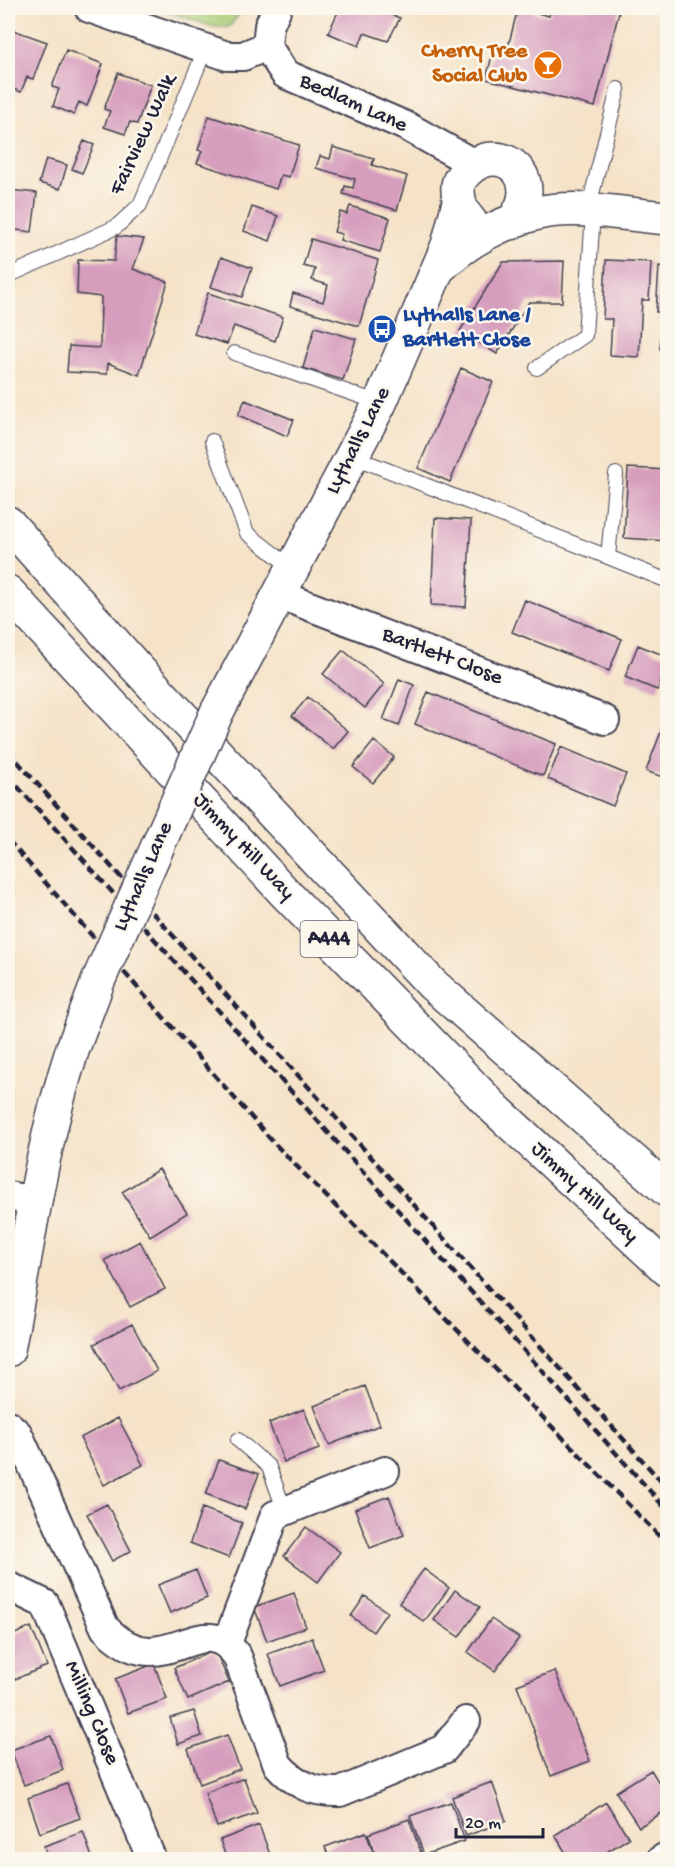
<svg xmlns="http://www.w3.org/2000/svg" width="675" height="1867" font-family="'Gochi Hand',sans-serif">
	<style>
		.green { fill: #a9cd76; stroke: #667858; stroke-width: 1.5 }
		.building { fill: #d69dbd }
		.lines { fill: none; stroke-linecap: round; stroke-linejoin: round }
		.lane-casing { stroke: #423f50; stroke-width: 16 }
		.street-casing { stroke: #423f50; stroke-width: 32 }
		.secondary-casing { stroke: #423f50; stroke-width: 36 }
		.highway-casing { stroke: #423f50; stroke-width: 36 }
		.lane { stroke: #fff; stroke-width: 14 }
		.street { stroke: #fff; stroke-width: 28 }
		.secondary { stroke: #fff; stroke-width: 33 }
		.highway { stroke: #fff; stroke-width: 33 }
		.rail { stroke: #22223b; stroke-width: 4.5; stroke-dasharray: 9 4.5; stroke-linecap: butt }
		.secondary-bridge-casing { stroke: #423f50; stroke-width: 36; stroke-linecap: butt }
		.secondary-bridge { stroke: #fff; stroke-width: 33 }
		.labels { text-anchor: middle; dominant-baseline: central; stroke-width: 5; stroke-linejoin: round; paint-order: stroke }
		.shield { fill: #fbf7ec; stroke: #636270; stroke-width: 1.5 }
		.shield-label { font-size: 21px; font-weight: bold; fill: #22223b }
		.food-label { font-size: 22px; font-weight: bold; fill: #c56008; stroke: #fbf7ec; text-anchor: end }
		.street-label { font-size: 22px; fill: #22223b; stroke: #fbf7ec }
		.transit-label { font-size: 22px; font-weight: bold; fill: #164399; stroke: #fbf7ec; text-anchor: start }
	</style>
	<rect width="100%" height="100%" fill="#fbf7ec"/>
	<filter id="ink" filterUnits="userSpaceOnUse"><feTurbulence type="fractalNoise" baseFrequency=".0167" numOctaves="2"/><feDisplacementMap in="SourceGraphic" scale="12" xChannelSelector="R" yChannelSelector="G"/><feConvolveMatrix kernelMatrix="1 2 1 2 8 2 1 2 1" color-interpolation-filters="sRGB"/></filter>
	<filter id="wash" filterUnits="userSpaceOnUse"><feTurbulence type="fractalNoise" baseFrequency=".008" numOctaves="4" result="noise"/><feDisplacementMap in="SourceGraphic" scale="24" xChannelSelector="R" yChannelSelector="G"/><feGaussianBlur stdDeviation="1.35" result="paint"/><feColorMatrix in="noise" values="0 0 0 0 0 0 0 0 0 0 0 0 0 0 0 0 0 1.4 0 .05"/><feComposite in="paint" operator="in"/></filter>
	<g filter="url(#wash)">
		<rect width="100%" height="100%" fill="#f5e2c7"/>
		<path class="green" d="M 156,8 L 228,8 L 240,13 L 229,27 L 214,27 Z"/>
		<g id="blocks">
			<path class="building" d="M 340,8 L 372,8 L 400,18 L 388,41 L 364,33 L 359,46 L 328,33 Z
				M 518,8 L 549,16 L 551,8 L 620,8 L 595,107 L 486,79 L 494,48 L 507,51 Z
				M 13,30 L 47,42 L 33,79 L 27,77 L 21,92 L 8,87 L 8,45 Z
				M 66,50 L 103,64 L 87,106 L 79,102 L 74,115 L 53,106 L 59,89 L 52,87 Z
				M 118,73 L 151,85 L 137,124 L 130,122 L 125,134 L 104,127 L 110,111 L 104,109 Z
				M 209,116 L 299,145 L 289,177 L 281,175 L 276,189 L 197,163 L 202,151 L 198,150 Z
				M 84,141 L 94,145 L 82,173 L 72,169 Z
				M 333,147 L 374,159 L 372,165 L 407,176 L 397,210 L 343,194 L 345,186 L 353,188 L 355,179 L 316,168 L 320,156 L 330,159 Z
				M 46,159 L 67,165 L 60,189 L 39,183 Z
				M 8,190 L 37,193 L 32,232 L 8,229 Z
				M 350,206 L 390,218 L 380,252 L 340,240 L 342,234 L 334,232 L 340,212 L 347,214 Z
				M 252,207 L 278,216 L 270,241 L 244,231 Z
				M 117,236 L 144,239 L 133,269 L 168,282 L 139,375 L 108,363 L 107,374 L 67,372 L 69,346 L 100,348 L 101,297 L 77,294 L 78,260 L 114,261 Z
				M 311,239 L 378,260 L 359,326 L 290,306 L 293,293 L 323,302 L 328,285 L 312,280 L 315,269 L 303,266 Z
				M 221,257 L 252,268 L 242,297 L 211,287 Z
				M 606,260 L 651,262 L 649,300 L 642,300 L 639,357 L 610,355 L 612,319 L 603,319 Z
				M 564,261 L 562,302 L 529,302 L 497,354 L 460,331 L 503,262 Z
				M 659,266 L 668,267 L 668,350 L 660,349 L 662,312 L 656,312 Z
				M 208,293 L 283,317 L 275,341 L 234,326 L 227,344 L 194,334 Z
				M 315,327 L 356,339 L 343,380 L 303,368 Z
				M 461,368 L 493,382 L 450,482 L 418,468 Z
				M 245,400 L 294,420 L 287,436 L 238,415 Z
				M 628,468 L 668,470 L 668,541 L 624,538 Z
				M 435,518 L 471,520 L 466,607 L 431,605 Z
				M 525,600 L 622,639 L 609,671 L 512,632 Z
				M 638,645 L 668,657 L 668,664 L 657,690 L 625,677 Z
				M 343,650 L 384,684 L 365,708 L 323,674 Z
				M 399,679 L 414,685 L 399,726 L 383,720 Z
				M 428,692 L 556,744 L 543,776 L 415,724 Z
				M 308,697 L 348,731 L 333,749 L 292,716 Z
				M 667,716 L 668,716 L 668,779 L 646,771 Z
				M 374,741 L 394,757 L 373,783 L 353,767 Z
				M 561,747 L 626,774 L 613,806 L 548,779 Z
				M 159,1169 L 187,1213 L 150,1236 L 122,1192 Z
				M 140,1241 L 165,1289 L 130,1307 L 105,1260 Z
				M 132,1324 L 157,1371 L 119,1391 L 94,1344 Z
				M 365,1386 L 380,1425 L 329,1445 L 314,1406 Z
				M 304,1409 L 319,1449 L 284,1462 L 269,1423 Z
				M 118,1418 L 143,1465 L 104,1485 L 80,1438 Z
				M 219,1460 L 259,1474 L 245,1509 L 206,1494 Z
				M 389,1496 L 404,1535 L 370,1548 L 355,1509 Z
				M 107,1504 L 131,1551 L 112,1561 L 87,1514 Z
				M 202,1508 L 242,1523 L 229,1558 L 190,1543 Z
				M 306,1527 L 340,1552 L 318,1582 L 284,1556 Z
				M 424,1569 L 449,1588 L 424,1622 L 399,1603 Z
				M 196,1570 L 207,1598 L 170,1613 L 158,1585 Z
				M 455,1590 L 480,1607 L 459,1637 L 434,1620 Z
				M 294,1593 L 306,1627 L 267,1641 L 254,1607 Z
				M 365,1596 L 387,1612 L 373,1632 L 351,1616 Z
				M 491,1619 L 519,1638 L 495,1671 L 468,1652 Z
				M 31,1627 L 47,1666 L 8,1682 L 8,1637 Z
				M 312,1638 L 324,1670 L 280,1686 L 268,1654 Z
				M 215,1650 L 229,1682 L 188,1700 L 174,1668 Z
				M 154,1664 L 167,1699 L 128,1713 L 115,1679 Z
				M 555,1671 L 590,1761 L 551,1776 L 517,1685 Z
				M 194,1711 L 202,1736 L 178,1744 L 170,1718 Z
				M 227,1735 L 240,1769 L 200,1784 L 188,1749 Z
				M 51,1736 L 63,1770 L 24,1785 L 11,1750 Z
				M 651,1770 L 668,1797 L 668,1809 L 639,1827 L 616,1792 Z
				M 244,1778 L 257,1813 L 217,1827 L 205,1793 Z
				M 492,1782 L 506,1821 L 466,1836 L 452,1797 Z
				M 67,1784 L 80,1818 L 40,1833 L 28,1798 Z
				M 451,1802 L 465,1841 L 424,1855 L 410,1816 Z
				M 606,1802 L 629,1838 L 594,1860 L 570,1860 L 555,1835 Z
				M 409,1819 L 423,1859 L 377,1860 L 368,1834 Z
				M 259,1825 L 272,1860 L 227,1860 L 220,1840 Z
				M 83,1832 L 93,1860 L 49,1860 L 44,1846 Z
				M 366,1832 L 376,1860 L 330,1860 L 325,1847 Z"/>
		</g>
	</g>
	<g filter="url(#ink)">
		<use href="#blocks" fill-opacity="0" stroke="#423f50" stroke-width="1.5"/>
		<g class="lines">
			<g class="lane-casing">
				<path id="lane" d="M 588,210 L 618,89
					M 12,274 L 116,227 L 140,205 L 205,50
					M 234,353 L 380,403
					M 537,368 L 585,335 L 593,212
					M 212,441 L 247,533 L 292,568
					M 354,457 L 608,557 L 616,474
					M 608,557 L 668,581
					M 238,1440 L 269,1467 L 284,1509"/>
			</g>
			<g class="street-casing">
				<path id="street" d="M 89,8 L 227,56 L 243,56 L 267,46 L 285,74 L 408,127 L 474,164
					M 267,46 L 269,26 L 277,8
					M 278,594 L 605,720
					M 8,1196 L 34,1201
					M 8,1425 L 18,1434 L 105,1628 C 163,1689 201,1603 237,1656 L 278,1765 C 296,1785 314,1793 340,1792 L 444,1749 L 466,1721
					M 8,1586 L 45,1604 L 152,1860
					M 222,1640 L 230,1635 L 275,1515 L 385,1471
					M 661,1860 L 668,1856"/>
			</g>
			<g class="secondary-casing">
				<path id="secondary" d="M 470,221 C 461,211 459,204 458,191 C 457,182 461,177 467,171 C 501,137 549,181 511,223
					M 441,266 C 467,241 502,222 538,213 C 575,204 629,215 668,218
					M 217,712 L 380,403 L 448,245 L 459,202
					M 8,1350 C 28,1248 40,1148 73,1048"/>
			</g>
			<g class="highway-casing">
				<path id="highway" d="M 8,523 L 135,666 L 432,984 L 668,1191
					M 8,592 L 286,894 L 494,1108 L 668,1270"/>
			</g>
			<use href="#lane" class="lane"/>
			<use href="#street" class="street"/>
			<use href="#secondary" class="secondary"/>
			<use href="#highway" class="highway"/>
			<path class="rail" d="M 8,751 L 668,1489
				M 8,776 L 668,1511
				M 8,840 L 274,1143 L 668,1545"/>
			<g class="secondary-bridge-casing">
				<path id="secondary-bridge" d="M 73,1048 L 99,979 L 217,712"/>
			</g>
			<use href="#secondary-bridge" class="secondary-bridge"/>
		</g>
	</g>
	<defs>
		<g id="bar-disc" transform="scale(1.5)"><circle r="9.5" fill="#e8710a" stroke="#fbf7ec"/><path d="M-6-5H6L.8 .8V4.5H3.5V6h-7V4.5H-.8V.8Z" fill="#fff"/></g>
		<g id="bus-disc" transform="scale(1.5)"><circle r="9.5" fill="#1a4fb4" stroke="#fbf7ec"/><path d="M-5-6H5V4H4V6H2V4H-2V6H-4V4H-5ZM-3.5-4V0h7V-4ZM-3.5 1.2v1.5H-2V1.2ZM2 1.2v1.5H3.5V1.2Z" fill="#fff"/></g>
	</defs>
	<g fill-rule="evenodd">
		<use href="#bar-disc" x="548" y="65"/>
		<use href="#bus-disc" x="382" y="329"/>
	</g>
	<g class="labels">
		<rect class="shield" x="300.5" y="921" width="57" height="36" rx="4.5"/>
		<g class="shield-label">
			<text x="329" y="939">A444</text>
		</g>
		<g class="food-label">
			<text x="527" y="52">Cherry Tree<tspan x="527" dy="25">Social Club</tspan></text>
		</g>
		<g class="street-label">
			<text transform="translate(353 104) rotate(24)">Bedlam Lane</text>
			<text transform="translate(144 135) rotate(-65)">Fairview Walk</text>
			<text transform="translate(359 441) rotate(-63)">Lythalls Lane</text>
			<text transform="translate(442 657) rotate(21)">Bartlett Close</text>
			<text transform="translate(243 847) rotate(47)">Jimmy Hill Way</text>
			<text transform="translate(144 877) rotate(-66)">Lythalls Lane</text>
			<text transform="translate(584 1193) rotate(43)">Jimmy Hill Way</text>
			<text transform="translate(91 1713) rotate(67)">Milling Close</text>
		</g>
		<g class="transit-label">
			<text x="403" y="316">Lythalls Lane /<tspan x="403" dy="25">Bartlett Close</tspan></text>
		</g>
	</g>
	<rect width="675" height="1867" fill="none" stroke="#fbf7ec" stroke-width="30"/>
	<path d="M456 1828v9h87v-9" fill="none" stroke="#22223b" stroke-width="3"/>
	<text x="465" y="1828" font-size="18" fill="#22223b" stroke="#fbf7ec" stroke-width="4.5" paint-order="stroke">20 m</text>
</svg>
